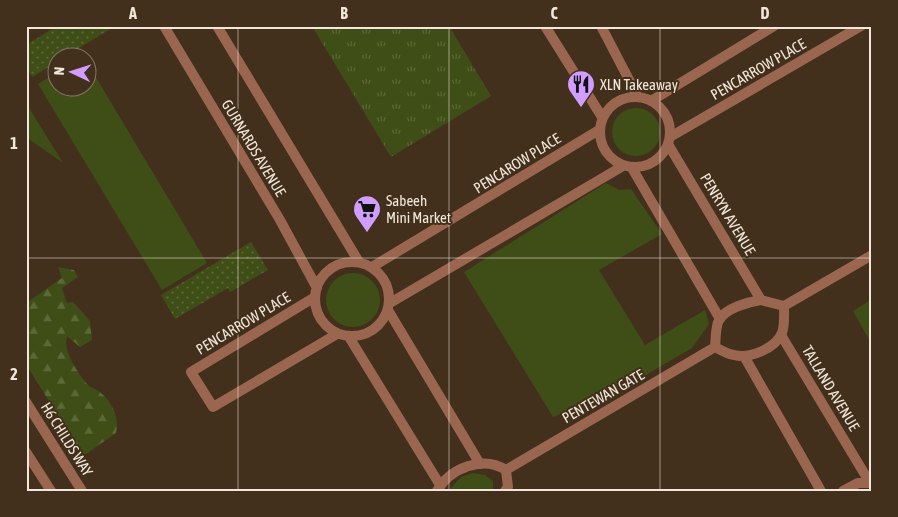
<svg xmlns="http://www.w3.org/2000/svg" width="898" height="517" font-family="'Asap Condensed',sans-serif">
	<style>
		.grass { fill: #3f4e16 }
		.forest { fill: url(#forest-firs) }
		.park { fill: url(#park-tufts) }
		.garden { fill: url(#garden-dots) }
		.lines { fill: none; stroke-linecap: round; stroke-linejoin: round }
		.minor { stroke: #9a664f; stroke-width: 10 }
		.tertiary { stroke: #9a664f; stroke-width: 10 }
		.grid { fill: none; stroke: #f2e7da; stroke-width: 1; stroke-opacity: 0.55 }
		.labels { text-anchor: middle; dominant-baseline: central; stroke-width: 4; stroke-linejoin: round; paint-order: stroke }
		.street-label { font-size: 15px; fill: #f2e7da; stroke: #42301c }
		.poi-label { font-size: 15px; fill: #f2e7da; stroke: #42301c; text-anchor: start }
		.neatline { fill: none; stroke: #f2e7da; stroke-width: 2 }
		.grid-label { font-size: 16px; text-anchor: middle; font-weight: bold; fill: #f2e7da }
	</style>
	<defs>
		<pattern id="forest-firs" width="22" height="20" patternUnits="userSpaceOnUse" patternTransform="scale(1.25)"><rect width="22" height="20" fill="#3f4e16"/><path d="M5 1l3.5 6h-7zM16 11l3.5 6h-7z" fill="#5b6837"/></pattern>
		<pattern id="park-tufts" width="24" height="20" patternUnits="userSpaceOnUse" patternTransform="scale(1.25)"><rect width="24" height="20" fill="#3f4e16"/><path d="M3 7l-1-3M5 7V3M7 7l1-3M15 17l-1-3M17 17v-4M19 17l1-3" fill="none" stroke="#5b6837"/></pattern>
		<pattern id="garden-dots" width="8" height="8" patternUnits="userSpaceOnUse" patternTransform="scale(1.25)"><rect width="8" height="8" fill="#3f4e16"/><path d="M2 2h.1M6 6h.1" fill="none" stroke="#5b6837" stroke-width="1.8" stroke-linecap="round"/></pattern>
	</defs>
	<rect width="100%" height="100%" fill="#42301c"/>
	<path class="grass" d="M 88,64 L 207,263 L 162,290 L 38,84 L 57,72 L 58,88 L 88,88 Z
		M 26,103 L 63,163 L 26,137 Z
		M612 132a24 24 0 1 1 48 0a24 24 0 1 1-48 0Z
		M 606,183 L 619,190 L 631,189 L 662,234 L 599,270 L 645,345 L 705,310 L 709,324 L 692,348 L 570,419 L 565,412 L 553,417 L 464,272 Z
		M326 300a27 27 0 1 1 54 0a27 27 0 1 1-54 0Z
		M 872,299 L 872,345 L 853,311 Z
		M 473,473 L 485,475 L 493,481 L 493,491 L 448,491 L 461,477 Z"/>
	<path class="forest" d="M 58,267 L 74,270 L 78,277 L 62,288 L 67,303 L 73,302 L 90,321 L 92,340 L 80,347 L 67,336 C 62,350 78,373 87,384 C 91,388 96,389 100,392 C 112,402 120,418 116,433 L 83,456 L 26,364 L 26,303 L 62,278 Z"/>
	<path class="park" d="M 312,26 L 449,26 L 491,96 L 391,157 Z"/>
	<path class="garden" d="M 57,26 L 111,26 L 112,28 L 64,57 L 58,58 L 57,62 L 32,77 L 26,67 L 26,45 Z
		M 251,242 L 268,270 L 230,292 L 228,288 L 175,319 L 161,295 Z"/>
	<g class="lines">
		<path class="minor" d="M 164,26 L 280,220 L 317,288
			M 217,26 L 359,262
			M 545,26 L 602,117
			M 601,26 L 638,97
			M600 132a35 35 0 1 1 70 0a35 35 0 1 1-70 0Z
			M 651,101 L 774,26
			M 670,137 L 861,26
			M 668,144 L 761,300
			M 632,168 L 720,319
			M315 299a37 37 0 1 1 74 0a37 37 0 1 1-74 0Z
			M 372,267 L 599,130
			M 315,297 L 191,372 L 213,407 L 337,334
			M 390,303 L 623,166
			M 388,310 L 480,464
			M 781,335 L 870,483
			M 349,337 L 440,485
			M 744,356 L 821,491
			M 843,491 L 858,483 L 872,483"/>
		<path class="tertiary" d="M 761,300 L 784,306 C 784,315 785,324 782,333 C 775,349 749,359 734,355 C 727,354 721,350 715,347 C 716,339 715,328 719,320 C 726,308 748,302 761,300 Z
			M 784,306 L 872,255
			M 26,402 L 82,491
			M 26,452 L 51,491
			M 506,470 L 715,347
			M 437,491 C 450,468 483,455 506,470 L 508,487 L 505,491"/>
	</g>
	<path class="grid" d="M 238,26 L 238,491M 449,26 L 449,491M 660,26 L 660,491M 26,258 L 872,258"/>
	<defs>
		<g id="restaurant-pin" transform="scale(1.4375)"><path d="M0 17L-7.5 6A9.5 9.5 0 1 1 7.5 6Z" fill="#d19dfe" stroke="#42301c"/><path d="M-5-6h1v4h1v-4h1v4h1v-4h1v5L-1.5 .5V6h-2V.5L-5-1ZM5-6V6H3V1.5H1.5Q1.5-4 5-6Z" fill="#111"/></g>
		<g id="supermarket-pin" transform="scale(1.4375)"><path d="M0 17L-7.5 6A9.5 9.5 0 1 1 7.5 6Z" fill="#d19dfe" stroke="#42301c"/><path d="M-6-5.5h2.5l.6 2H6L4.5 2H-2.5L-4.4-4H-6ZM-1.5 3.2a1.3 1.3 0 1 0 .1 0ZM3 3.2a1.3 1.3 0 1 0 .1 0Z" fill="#111"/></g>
	</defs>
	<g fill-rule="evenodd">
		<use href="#restaurant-pin" x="581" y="84"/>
		<use href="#supermarket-pin" x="367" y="209"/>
	</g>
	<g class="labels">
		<g class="street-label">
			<text transform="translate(758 69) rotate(-30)">PENCARROW PLACE</text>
			<text transform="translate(254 148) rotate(59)">GURNARDS AVENUE</text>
			<text transform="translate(517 163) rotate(-32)">PENCAROW PLACE</text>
			<text transform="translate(728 214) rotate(59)">PENRYN AVENUE</text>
			<text transform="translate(243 323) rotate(-31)">PENCARROW PLACE</text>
			<text transform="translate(831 388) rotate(59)">TALLAND AVENUE</text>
			<text transform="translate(603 396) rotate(-30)">PENTEWAN GATE</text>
			<text transform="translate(67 439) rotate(58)">H6 CHILDS WAY</text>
		</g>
		<g class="poi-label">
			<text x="600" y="84">XLN Takeaway</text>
			<text x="386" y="200">Sabeeh<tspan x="386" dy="17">Mini Market</tspan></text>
		</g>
	</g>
	<rect width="898" height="517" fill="none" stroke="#42301c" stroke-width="55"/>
	<g transform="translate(72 72) rotate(274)"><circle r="24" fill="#42301c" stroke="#887968"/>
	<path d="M0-4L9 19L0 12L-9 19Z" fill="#d19dfe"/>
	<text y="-8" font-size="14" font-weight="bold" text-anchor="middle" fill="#f2e7da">N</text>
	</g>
	<rect x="28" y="28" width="842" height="462" class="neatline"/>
	<g class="grid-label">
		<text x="133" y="19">A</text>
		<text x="344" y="19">B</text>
		<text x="554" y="19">C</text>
		<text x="765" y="19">D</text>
		<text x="14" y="149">1</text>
		<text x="14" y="380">2</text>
	</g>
</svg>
